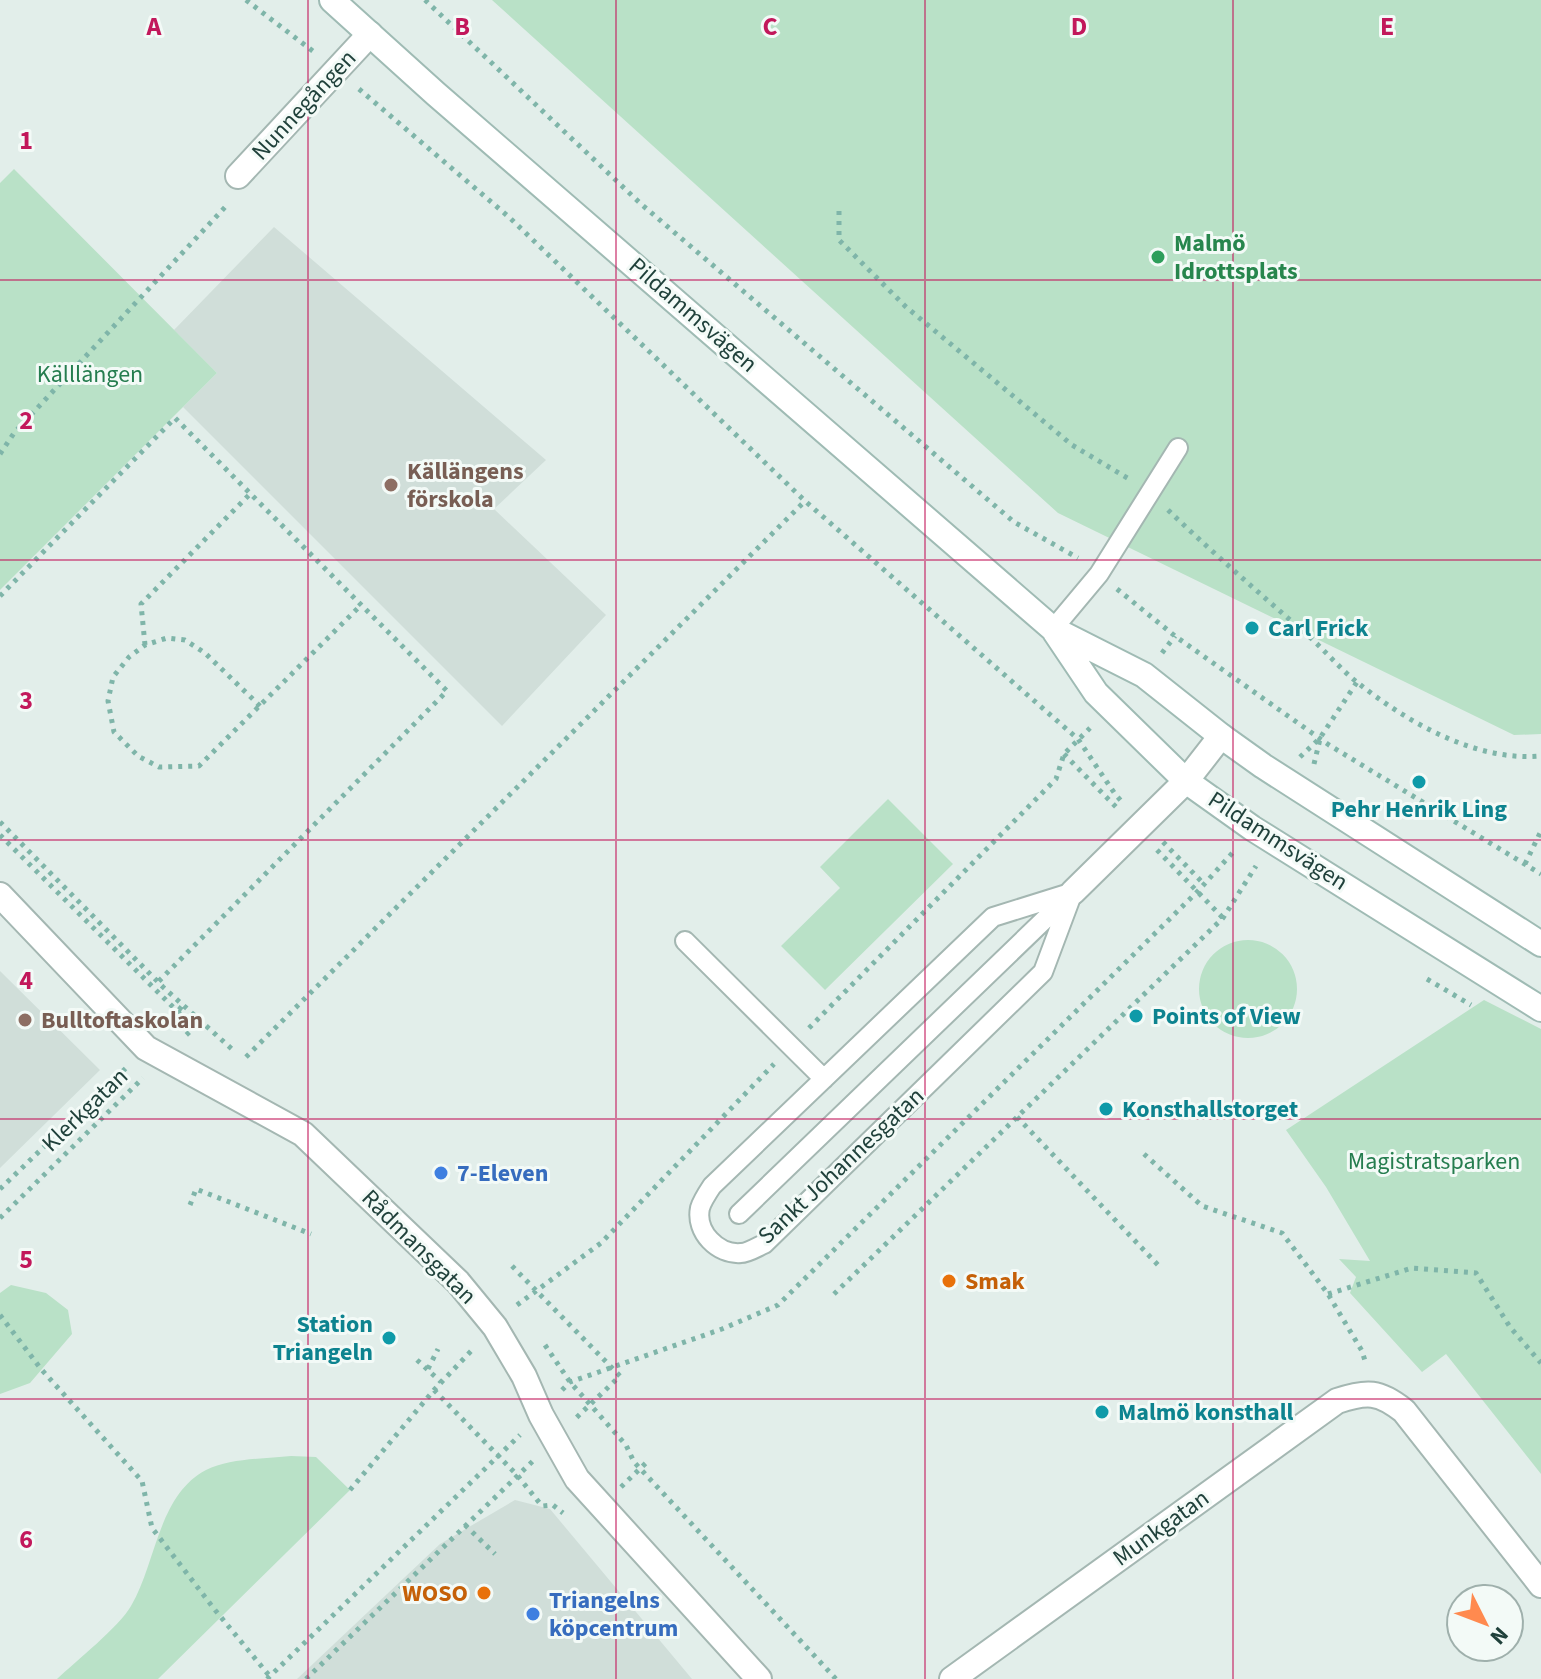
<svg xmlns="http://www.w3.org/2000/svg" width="1541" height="1679" font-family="'Source Sans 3',sans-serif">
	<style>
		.built { fill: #d0ded9 }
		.green { fill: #b9e1c7 }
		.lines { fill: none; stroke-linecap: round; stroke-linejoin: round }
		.lane-casing { stroke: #a4b7b2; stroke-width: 22 }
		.street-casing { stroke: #a4b7b2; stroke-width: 28 }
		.secondary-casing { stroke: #9fbbb4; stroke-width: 28 }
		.path { stroke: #7fb5a9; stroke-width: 5; stroke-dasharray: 4 6; stroke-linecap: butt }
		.lane { stroke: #fff; stroke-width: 18 }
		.street { stroke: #fff; stroke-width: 24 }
		.secondary { stroke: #fff; stroke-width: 24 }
		.grid { fill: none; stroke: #c2185b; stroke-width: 2; stroke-opacity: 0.55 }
		.leisure-dot { fill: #2e9e5b; stroke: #f3faf7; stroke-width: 3 }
		.education-dot { fill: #8d6e63; stroke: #f3faf7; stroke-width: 3 }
		.culture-dot { fill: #0f9aa8; stroke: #f3faf7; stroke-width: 3 }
		.shop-dot { fill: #3f7fe0; stroke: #f3faf7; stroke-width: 3 }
		.food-dot { fill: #e8710a; stroke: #f3faf7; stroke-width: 3 }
		.labels { text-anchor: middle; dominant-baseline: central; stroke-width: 6; stroke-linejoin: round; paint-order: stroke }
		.street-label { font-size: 24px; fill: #20413b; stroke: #f3faf7 }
		.leisure-label { font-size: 24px; font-weight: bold; fill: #27864d; stroke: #f3faf7; text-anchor: start }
		.park-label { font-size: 24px; fill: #257d4f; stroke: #f3faf7 }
		.education-label { font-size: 24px; font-weight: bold; fill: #785e54; stroke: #f3faf7; text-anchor: start }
		.culture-label { font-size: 24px; font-weight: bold; fill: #0d838f; stroke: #f3faf7; text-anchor: start }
		.shop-label { font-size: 24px; font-weight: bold; fill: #366cbe; stroke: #f3faf7; text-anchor: start }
		.food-label { font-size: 24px; font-weight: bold; fill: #c56008; stroke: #f3faf7; text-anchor: start }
		.grid-label { font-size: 26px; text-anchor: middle; font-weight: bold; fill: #c2185b; stroke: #f3faf7; stroke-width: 6; stroke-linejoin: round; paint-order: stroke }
	</style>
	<rect width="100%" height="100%" fill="#e2eeea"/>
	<path class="built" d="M 274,227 L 546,460 L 494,509 L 606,615 L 502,726 L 183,407 L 217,373 L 174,330 Z
		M 0,971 L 100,1070 L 0,1168 Z
		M 515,1500 L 550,1509 L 692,1679 L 297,1679 L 440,1544 Z"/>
	<path class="green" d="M 492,0 L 1541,0 L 1541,734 L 1514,735 L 1058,513 Z
		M 14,169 L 217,373 L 0,590 L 0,183 Z
		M 888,799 L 953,864 L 825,990 L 781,946 L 840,888 L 820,867 Z
		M1199 989a49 49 0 1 1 98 0a49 49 0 1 1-98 0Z
		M 1484,1000 L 1541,1029 L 1541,1474 L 1446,1354 L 1422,1372 L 1350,1293 L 1356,1277 L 1339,1259 L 1370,1261 L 1326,1187 L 1286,1130 Z
		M 11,1285 L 46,1293 L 68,1310 L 72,1334 L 30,1383 L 0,1394 L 0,1293 Z
		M 291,1456 L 316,1457 L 350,1490 L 158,1679 L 57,1679 C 76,1661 119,1627 131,1606 C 156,1564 158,1495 206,1470 C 230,1458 265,1459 291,1456 Z"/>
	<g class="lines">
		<g class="lane-casing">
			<path id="lane" d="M 1053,629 L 1099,574 L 1178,448
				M 1073,892 L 1043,972 L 764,1244 C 757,1247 748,1253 741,1253 C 718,1255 695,1232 700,1208 C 702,1201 708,1192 712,1186 L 993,917 Z
				M 685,941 L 824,1079
				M 739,1214 L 1068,897"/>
		</g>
		<g class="street-casing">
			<path id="street" d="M 238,176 L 370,34
				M 1073,892 L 1186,781 L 1221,736
				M 0,895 L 146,1048 L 303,1134 L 458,1282 L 495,1327 L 524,1376 L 541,1415 L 577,1479 L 759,1679
				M 952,1679 L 1337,1401 C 1367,1391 1379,1391 1404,1411 L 1541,1585"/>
		</g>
		<g class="secondary-casing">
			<path id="secondary" d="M 332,0 L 436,94 L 1053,629 L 1144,675 L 1221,736 L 1263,766 L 1541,944
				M 1055,632 L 1096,693 L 1186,781 L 1252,828 L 1541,1009"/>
		</g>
		<path class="path" d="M 246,0 L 314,52
			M 425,0 L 641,204 L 1014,522 L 1078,558
			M 359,89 L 510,218 L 805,501 L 1078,739 L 1115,794 L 1124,804
			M 839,211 L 839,240 L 905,306 L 1072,445 L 1129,479
			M 0,454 L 14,433 L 228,204
			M 1168,510 C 1212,552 1258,592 1304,632 C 1323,648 1339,668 1358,683 C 1407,722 1476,762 1541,756
			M 1117,589 L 1175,636 L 1329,745 L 1541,874
			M 0,596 L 175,418 L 447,691 L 158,982
			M 145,645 L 141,604 L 250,494
			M 1162,653 L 1175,636
			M 260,706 L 205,653 L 185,640 L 167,638 L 145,645 L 129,657 L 113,677 L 108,701 L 114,732 L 138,756 L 159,767 L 199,766 L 361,605
			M 1064,754 L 1117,808
			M 1300,757 L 1320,738 L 1357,682
			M 1314,764 L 1320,739
			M 0,822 L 163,987 L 234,1051
			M 0,835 L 194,1028 L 184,1037
			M 1163,842 L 1204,884
			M 1157,850 L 1223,918
			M 1525,864 L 1541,831
			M 1427,979 L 1471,1005
			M 166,1025 L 183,1005
			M 809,1028 L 1056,779 L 1064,754 L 1090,728
			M 246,1057 L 805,501
			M 1017,1117 L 1158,1265
			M 1144,1154 L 1202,1206 L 1282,1233 L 1328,1294 L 1362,1351 L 1366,1364
			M 0,1189 L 126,1068
			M 190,1205 L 196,1189 L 311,1234
			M 0,1218 L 143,1078
			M 512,1266 L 620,1376 L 576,1418
			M 834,1294 L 1223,918 L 1256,866
			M 1328,1294 L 1412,1268 L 1476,1273 L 1510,1327 L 1541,1363
			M 517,1305 L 601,1243 L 774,1064
			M 0,1315 L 41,1369 L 142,1481 L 152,1528 L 215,1610 L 272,1679
			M 545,1345 L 570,1382 L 626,1445 L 634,1462 L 836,1679
			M 417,1360 L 441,1382
			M 428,1369 L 438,1349
			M 434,1390 L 517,1475 L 542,1506 L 553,1505 L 563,1513
			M 562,1390 L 570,1382 L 722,1329 L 778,1305 L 1198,891 L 1235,850
			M 621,1487 L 649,1460
			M 350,1490 L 434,1390 L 473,1349
			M 465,1525 L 495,1554
			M 267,1679 L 520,1435
			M 306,1679 L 535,1459"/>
		<use href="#lane" class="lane"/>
		<use href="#street" class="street"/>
		<use href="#secondary" class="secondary"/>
	</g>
	<path class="grid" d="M 308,0 L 308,1679M 616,0 L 616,1679M 925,0 L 925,1679M 1233,0 L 1233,1679M 0,280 L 1541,280M 0,560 L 1541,560M 0,840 L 1541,840M 0,1119 L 1541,1119M 0,1399 L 1541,1399"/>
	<circle class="leisure-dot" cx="1158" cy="257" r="8"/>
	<g class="education-dot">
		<circle cx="391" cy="485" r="8"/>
		<circle cx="25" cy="1020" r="8"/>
	</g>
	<g class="culture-dot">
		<circle cx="1252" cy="628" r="8"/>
		<circle cx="1419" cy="782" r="8"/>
		<circle cx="1136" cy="1016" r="8"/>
		<circle cx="1106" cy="1109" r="8"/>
		<circle cx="389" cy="1338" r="8"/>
		<circle cx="1102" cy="1412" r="8"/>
	</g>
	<g class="shop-dot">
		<circle cx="441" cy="1173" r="8"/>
		<circle cx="533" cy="1614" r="8"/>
	</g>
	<g class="food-dot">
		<circle cx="949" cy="1281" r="8"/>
		<circle cx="484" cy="1593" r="8"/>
	</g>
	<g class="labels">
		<g class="street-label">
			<text transform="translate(304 105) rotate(-47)">Nunnegången</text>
			<text transform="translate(693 315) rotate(41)">Pildammsvägen</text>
			<text transform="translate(1278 841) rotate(33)">Pildammsvägen</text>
			<text transform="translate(85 1110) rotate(-44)">Klerkgatan</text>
			<text transform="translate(841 1166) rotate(-43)">Sankt Johannesgatan</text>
			<text transform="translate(419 1247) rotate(45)">Rådmansgatan</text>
			<text transform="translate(1161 1528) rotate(-36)">Munkgatan</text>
		</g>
		<g class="leisure-label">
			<text x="1174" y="243">Malmö<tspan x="1174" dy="28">Idrottsplats</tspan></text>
		</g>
		<g class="park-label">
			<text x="90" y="374">Källlängen</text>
			<text x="1434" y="1161">Magistratsparken</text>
		</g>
		<g class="education-label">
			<text x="407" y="471">Källängens<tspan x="407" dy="28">förskola</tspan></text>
			<text x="41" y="1020">Bulltoftaskolan</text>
		</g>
		<g class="culture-label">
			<text x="1268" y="628">Carl Frick</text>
			<text x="1419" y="809" text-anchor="middle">Pehr Henrik Ling</text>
			<text x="1152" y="1016">Points of View</text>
			<text x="1122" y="1109">Konsthallstorget</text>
			<text x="373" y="1324" text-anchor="end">Station<tspan x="373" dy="28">Triangeln</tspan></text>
			<text x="1118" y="1412">Malmö konsthall</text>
		</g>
		<g class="shop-label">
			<text x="457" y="1173">7-Eleven</text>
			<text x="549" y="1600">Triangelns<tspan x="549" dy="28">köpcentrum</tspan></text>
		</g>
		<g class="food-label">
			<text x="965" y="1281">Smak</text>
			<text x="468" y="1593" text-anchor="end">WOSO</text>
		</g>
	</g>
	<g class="grid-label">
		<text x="154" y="35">A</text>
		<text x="462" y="35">B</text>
		<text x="770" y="35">C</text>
		<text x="1079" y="35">D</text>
		<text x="1387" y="35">E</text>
		<text x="26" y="149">1</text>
		<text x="26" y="429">2</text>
		<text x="26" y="709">3</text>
		<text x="26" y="989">4</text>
		<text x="26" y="1268">5</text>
		<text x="26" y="1548">6</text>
	</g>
	<g transform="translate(1485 1623) rotate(132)"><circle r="38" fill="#f3faf7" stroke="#9fb0ac" stroke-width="2"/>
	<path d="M0-6L14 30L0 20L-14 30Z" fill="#ff8a4f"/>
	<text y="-12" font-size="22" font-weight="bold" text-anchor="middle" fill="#20413b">N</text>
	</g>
</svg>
